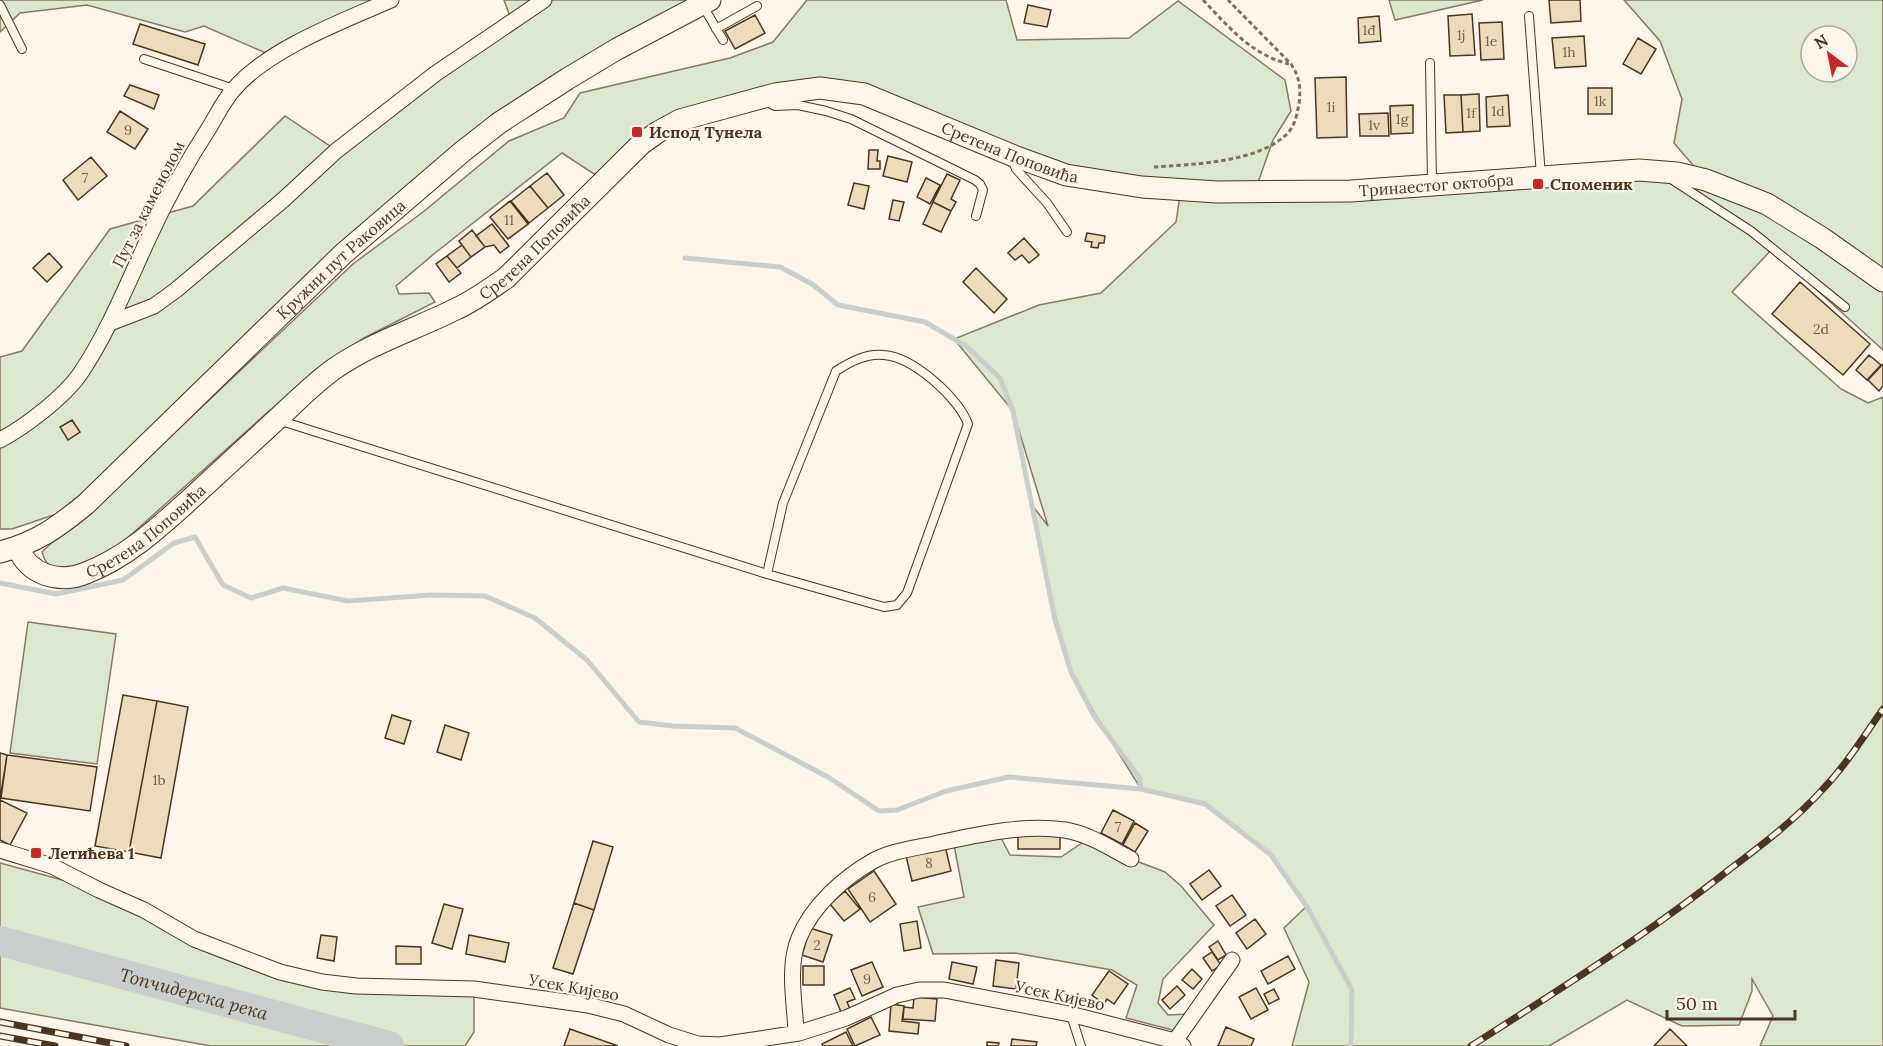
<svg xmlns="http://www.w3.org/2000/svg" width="1883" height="1046" font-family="Lora,serif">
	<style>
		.green { fill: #dce7d0; stroke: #887966; stroke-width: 1.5; fill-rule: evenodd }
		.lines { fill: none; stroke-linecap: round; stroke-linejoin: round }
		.stream { stroke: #c9cecd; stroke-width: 5 }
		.river { stroke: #c9cecd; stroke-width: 30 }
		.building { fill: #ecdcbc; stroke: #4a3520; stroke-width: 1.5 }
		.lane-casing { stroke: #4a3520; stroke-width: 10 }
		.street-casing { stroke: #4a3520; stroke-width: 17 }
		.secondary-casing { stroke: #4a3520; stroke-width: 23 }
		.path { stroke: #7f6f5c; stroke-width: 3; stroke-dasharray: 4.5 3; stroke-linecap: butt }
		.lane { stroke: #fbf6e9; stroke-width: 8 }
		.street { stroke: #fbf6e9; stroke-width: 15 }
		.secondary { stroke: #fbf6e9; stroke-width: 21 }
		.rail-casing { stroke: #4a3520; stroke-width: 7 }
		.rail { stroke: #fbf6e9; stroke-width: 4.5; stroke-dasharray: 14; stroke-linecap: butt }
		.poi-dot { fill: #c62828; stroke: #fbf6e9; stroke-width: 2 }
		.labels { text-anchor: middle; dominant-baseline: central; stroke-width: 4.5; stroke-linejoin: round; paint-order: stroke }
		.number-label { font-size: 14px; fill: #725f47 }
		.poi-label { font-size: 16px; font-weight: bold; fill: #4a3520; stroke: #fbf6e9; text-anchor: start }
		.street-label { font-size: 16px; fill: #4a3520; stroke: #fbf6e9 }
		.water-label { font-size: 18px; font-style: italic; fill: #4a3520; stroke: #fbf6e9 }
	</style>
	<rect width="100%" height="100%" fill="#fbf6e9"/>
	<path class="green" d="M 0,0 L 373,0 L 268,54 L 204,26 L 185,32 L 87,5 L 20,13 L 0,32 Z
		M 504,0 L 710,0 L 499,123 L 86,504 L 12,529 L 0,529 L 0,357 L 22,351 L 110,229 L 193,206 L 285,116 L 336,150 L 512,22 Z
		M 807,0 L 1006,0 L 1017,40 L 1129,38 L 1178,1 L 1285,80 L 1291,111 L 1273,140 L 1255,191 L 1432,185 L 1705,179 L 1674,143 L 1682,99 L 1660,41 L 1624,0 L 1883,0 L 1883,350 L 1772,249 L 1732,292 L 1841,389 L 1868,403 L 1883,397 L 1883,1046 L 1760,1046 L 1773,1016 L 1752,979 L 1752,991 L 1739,1025 L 1682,1026 L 1627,1000 L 1549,1046 L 1292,1046 L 1309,982 L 1284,928 L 1307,906 L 1271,855 L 1205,804 L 1141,789 L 1105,731 L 1071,672 L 1053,607 L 1032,505 L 1048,526 L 1013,411 L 954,339 L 1039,305 L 1101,293 L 1176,222 L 1181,189 L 1106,182 L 820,88 L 680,120 L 621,164 L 594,174 L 562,153 L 435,253 L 396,286 L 399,294 L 429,293 L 435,302 L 364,338 L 315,370 L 114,550 C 100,556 67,573 53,567 C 46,565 44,558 42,552 C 54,539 69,531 82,520 L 353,264 L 423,212 L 509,141 L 564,118 L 580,93 L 730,58 L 773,42 ZM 1811,36 L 1847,36 L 1847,72 L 1811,72 Z
		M 1389,0 L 1483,0 L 1395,20 Z
		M 28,622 L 116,634 L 97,764 L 10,753 Z
		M 1000,836 L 1010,855 L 1061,857 L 1091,837 L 1131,859 L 1165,872 L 1181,886 L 1214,925 L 1163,979 L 1158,1003 L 1168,1015 L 1188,1014 L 1176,1031 L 1126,1018 L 1137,985 L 1112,970 L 1015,953 L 933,954 L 918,907 L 964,897 L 954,845 Z
		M 0,863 L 99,890 L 194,939 L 322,982 L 474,989 L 474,1032 L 465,1046 L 211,1046 L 0,1008 Z"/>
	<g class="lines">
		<path class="stream" d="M 0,583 L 56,594 L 123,580 L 174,543 L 195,537 L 223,585 L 251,598 L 283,588 L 348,601 L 431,595 L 485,596 L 535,618 L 587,660 L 639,722 L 673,726 L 735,728 L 828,777 L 879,811 L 897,810 L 946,791 L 1009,777 L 1141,789 L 1139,777 L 1094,716 L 1071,672 L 1055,620 L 1013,411 L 1000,378 L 966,346 L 925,322 L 838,305 L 812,284 L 780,267 L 685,258
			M 1141,789 L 1205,804 L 1271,855 L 1307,907 L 1352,990 L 1351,1046"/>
		<path class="river" id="s1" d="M 0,941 L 389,1046"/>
	</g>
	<path class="building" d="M 1549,0 L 1580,0 L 1581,21 L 1551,23 Z
		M 1028,5 L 1051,10 L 1047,27 L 1024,23 Z
		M 1472,14 L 1475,55 L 1450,56 L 1448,16 Z
		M 755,15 L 765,33 L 735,49 L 725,31 Z
		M 1379,16 L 1381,41 L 1359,43 L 1358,18 Z
		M 1502,22 L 1504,59 L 1481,60 L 1479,23 Z
		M 140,24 L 205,44 L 198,65 L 133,44 Z
		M 1584,36 L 1586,66 L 1555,68 L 1552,38 Z
		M 1638,38 L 1656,49 L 1641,74 L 1623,64 Z
		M 1346,77 L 1347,137 L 1317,138 L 1315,78 Z
		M 130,85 L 159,95 L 154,109 L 124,96 Z
		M 1588,88 L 1612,88 L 1612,114 L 1588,114 Z
		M 1479,94 L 1480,131 L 1463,132 L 1461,95 Z
		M 1444,95 L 1461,95 L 1463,132 L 1446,133 Z
		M 1508,95 L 1510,126 L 1487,127 L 1486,97 Z
		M 1413,105 L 1413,133 L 1391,134 L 1390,106 Z
		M 120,111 L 148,129 L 135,149 L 107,132 Z
		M 1388,113 L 1389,136 L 1360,136 L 1359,114 Z
		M 869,150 L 878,150 L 877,161 L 880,161 L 880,169 L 868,169 Z
		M 888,156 L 912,162 L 907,182 L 883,176 Z
		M 91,157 L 107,176 L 78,200 L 63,180 Z
		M 547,173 L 564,195 L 548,208 L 530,186 Z
		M 947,174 L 960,180 L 951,199 L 956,202 L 951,211 L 933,202 Z
		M 926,178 L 940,185 L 930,204 L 917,197 Z
		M 854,183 L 869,186 L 864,209 L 848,205 Z
		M 530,186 L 548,208 L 529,223 L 511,201 Z
		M 893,200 L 904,202 L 899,221 L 889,219 Z
		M 510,201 L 528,224 L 508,239 L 490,217 Z
		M 933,202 L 951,211 L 941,232 L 923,224 Z
		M 492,224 L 509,246 L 500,253 L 494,245 L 485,247 L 476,236 Z
		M 472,230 L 485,247 L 471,257 L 459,241 Z
		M 1087,233 L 1105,236 L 1104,243 L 1099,243 L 1098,248 L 1091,247 L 1092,242 L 1085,241 Z
		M 1024,238 L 1039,255 L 1029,263 L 1022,255 L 1015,260 L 1008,253 Z
		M 462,245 L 471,257 L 457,268 L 447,256 Z
		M 49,253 L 62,267 L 47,282 L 33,268 Z
		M 447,256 L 461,273 L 449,282 L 436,264 Z
		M 976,268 L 1007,299 L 994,313 L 963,282 Z
		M 1800,282 L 1870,344 L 1843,375 L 1772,314 Z
		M 1869,355 L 1881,365 L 1867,380 L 1856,370 Z
		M 1883,364 L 1883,386 L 1879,391 L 1868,380 Z
		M 72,420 L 80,432 L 68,440 L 60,427 Z
		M 123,695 L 157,701 L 129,852 L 95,846 Z
		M 157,701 L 188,707 L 161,858 L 129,852 Z
		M 392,715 L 411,721 L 404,744 L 385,738 Z
		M 445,725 L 469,733 L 461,760 L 437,752 Z
		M 0,753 L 7,755 L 0,800 L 27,813 L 10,845 L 0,840 Z
		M 7,755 L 97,767 L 90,811 L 1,798 Z
		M 1113,810 L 1134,821 L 1122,844 L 1101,833 Z
		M 1135,823 L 1148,831 L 1135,852 L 1123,845 Z
		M 1018,835 L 1060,835 L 1060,849 L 1018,849 Z
		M 593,841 L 613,847 L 594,910 L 574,903 Z
		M 945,846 L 951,871 L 912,881 L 906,856 Z
		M 1209,870 L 1221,886 L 1202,900 L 1190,884 Z
		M 874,871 L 896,904 L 870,922 L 848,889 Z
		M 845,891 L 860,909 L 844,921 L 830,904 Z
		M 1232,895 L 1246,915 L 1230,926 L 1216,906 Z
		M 574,903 L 594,910 L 573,974 L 553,968 Z
		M 444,904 L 463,909 L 452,949 L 432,943 Z
		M 1255,919 L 1266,934 L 1247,949 L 1236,933 Z
		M 917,921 L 921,948 L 904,951 L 900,924 Z
		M 810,928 L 832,935 L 823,962 L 802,955 Z
		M 321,935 L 337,937 L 334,961 L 317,958 Z
		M 469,935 L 509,943 L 505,962 L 466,954 Z
		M 1218,941 L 1226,955 L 1218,960 L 1209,947 Z
		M 396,946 L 421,947 L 421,964 L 396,964 Z
		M 1212,952 L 1221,965 L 1212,971 L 1203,958 Z
		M 1288,956 L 1295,969 L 1268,984 L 1261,971 Z
		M 996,960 L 1019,963 L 1016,989 L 993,986 Z
		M 872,962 L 883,987 L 862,996 L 851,970 Z
		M 952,962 L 977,967 L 973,984 L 949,979 Z
		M 803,966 L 824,966 L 824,985 L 803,985 Z
		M 1192,969 L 1202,979 L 1193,989 L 1182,980 Z
		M 1109,971 L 1128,984 L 1114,1004 L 1107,999 L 1104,1004 L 1092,995 Z
		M 1177,986 L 1185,995 L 1170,1009 L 1162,1000 Z
		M 850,988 L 855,999 L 847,1002 L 850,1009 L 841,1012 L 834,995 Z
		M 1256,988 L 1268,1010 L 1251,1019 L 1239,997 Z
		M 1274,989 L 1279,999 L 1269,1004 L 1264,994 Z
		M 914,997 L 937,999 L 935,1021 L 903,1019 L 904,1007 L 913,1008 Z
		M 891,1004 L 904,1006 L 902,1021 L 919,1023 L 918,1034 L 889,1031 Z
		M 871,1017 L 880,1035 L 855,1046 L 847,1029 Z
		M 1226,1027 L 1254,1039 L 1251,1046 L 1218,1046 Z
		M 570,1029 L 618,1046 L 564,1046 Z
		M 1670,1029 L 1687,1046 L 1654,1046 Z
		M 846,1032 L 853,1046 L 823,1046 L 822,1044 Z
		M 1012,1039 L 1037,1042 L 1036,1046 L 1011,1046 Z
		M 987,1042 L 999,1043 L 998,1046 L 987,1046 Z"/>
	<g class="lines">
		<g class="lane-casing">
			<path id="lane" d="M 0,5 L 22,49
				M 703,6 L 723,40
				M 1529,16 L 1541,176
				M 716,29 L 757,6
				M 144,59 L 234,89
				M 1430,63 L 1432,183
				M 765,101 L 775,106 L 798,105 L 826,111 L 851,119 L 975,180 L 980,184 L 983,190 L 976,216
				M 1013,161 L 1016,169 L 1047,203 L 1067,232
				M 1671,179 L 1751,231 L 1845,307
				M 278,420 L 767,574 L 884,607 L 897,605 L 907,593 L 968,424 C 959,398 913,357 884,355 C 866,353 850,362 836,371 L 783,503 L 767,574
				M 1071,1015 L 1081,1046"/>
		</g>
		<g class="street-casing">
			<path id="street" d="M 110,323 L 154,306 L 176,290 L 283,200 L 336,151 L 435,74 L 544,0
				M 0,440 C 25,427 64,397 80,374 C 109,331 128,282 150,235 C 167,198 187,162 209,128 C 217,115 224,100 234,89 C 268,49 343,21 391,0
				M 0,850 L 52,866 L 99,890 L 144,910 L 194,939 L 280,972 L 322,982 L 356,986 L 474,989 L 588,1005 L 624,1014 L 669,1035 L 698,1044 L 720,1045 L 799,1033 L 846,1018 L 897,995 L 919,990 L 944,990 L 1070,1014 L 1175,1041 L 1183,1046
				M 796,1033 C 795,1003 787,967 799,938 C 812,906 843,878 873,861 C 891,851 915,848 934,844 C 977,835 1021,824 1065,830 C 1089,834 1110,848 1131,859
				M 1175,1041 L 1232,960"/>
		</g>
		<g class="secondary-casing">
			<g id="secondary">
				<path id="s2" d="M 18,548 C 29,575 59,584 86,573 C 125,558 156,530 186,503 C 216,475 246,448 276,420 C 295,403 313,384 334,369 C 371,343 416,329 456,309 C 474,301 490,289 506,278 L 641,144 L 658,132 L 680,120 L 775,94 L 820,88 L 864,94 L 1014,156 L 1066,175 L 1142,187 L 1217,192 L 1351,191 L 1639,170 L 1677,173 L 1706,180 L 1767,204 L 1822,238 L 1883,281"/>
				<path id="s3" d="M 0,552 C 36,543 58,527 86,504 L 343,254 L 462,152 L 499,123 L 567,79 L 617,49 L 710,0"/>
			</g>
		</g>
		<path class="path" d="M 1203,0 C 1229,27 1250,54 1289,64
			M 1154,167 C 1194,164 1257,163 1287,134 C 1295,126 1297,114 1299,104 C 1301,88 1300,78 1291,64 L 1228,0"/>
		<use href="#lane" class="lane"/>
		<use href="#street" class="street"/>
		<use href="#secondary" class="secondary"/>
		<g class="rail-casing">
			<path id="rail" d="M 0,1022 L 126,1046
				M 0,1036 L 55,1046
				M 1471,1046 C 1559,990 1648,934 1730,869 C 1763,844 1795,820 1823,789 C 1846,765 1864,736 1883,709"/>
		</g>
		<use href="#rail" class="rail"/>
	</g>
	<g class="poi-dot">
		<rect x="631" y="126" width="12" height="12" rx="3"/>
		<rect x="1532" y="178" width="12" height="12" rx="3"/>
		<rect x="30" y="847" width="12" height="12" rx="3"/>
	</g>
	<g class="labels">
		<g class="number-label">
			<text x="1369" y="30">1đ</text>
			<text x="1461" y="35">1j</text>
			<text x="1491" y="41">1e</text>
			<text x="1569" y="52">1h</text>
			<text x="1600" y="101">1k</text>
			<text x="1331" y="107">1i</text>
			<text x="1498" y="111">1d</text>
			<text x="1471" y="113">1f</text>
			<text x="1402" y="119">1g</text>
			<text x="1374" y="125">1v</text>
			<text x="128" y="130">9</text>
			<text x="85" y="178">7</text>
			<text x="509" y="220">11</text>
			<text x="1821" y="329">2d</text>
			<text x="159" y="780">1b</text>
			<text x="1118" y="827">7</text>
			<text x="929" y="863">8</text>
			<text x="872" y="897">6</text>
			<text x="817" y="945">2</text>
			<text x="867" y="979">9</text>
		</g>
		<g class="poi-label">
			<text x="649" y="132">Испод Тунела</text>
			<text x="1550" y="184">Споменик</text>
			<text x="48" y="853">Летићева 1</text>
		</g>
		<g class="street-label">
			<text stroke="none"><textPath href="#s2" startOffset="1180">Сретена Поповића</textPath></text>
			<text stroke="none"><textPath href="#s2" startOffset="1612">Тринаестог октобра</textPath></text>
			<text transform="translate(148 204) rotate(-63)">Пут за каменолом</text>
			<text stroke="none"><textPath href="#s2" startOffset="640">Сретена Поповића</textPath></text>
			<text stroke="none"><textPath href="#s3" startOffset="453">Кружни пут Раковица</textPath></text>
			<text stroke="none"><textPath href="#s2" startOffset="154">Сретена Поповића</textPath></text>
			<text transform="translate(574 987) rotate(10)">Усек Кијево</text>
			<text transform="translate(1060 995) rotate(12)">Усек Кијево</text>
		</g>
		<g class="water-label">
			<text stroke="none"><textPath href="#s1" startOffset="201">Топчидерска река</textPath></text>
		</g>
	</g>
	<g transform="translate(1829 54) rotate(328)"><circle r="28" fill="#fbf6e9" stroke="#b4a999" stroke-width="1.5"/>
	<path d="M0-4.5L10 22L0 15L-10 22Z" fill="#c62828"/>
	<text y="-9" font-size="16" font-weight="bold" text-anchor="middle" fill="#4a3520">N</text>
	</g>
	<path d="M1667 1010v9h128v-9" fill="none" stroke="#4a3520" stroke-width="3"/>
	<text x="1676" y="1010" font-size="18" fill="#4a3520" stroke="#fbf6e9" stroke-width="4.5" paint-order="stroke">50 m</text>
</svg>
